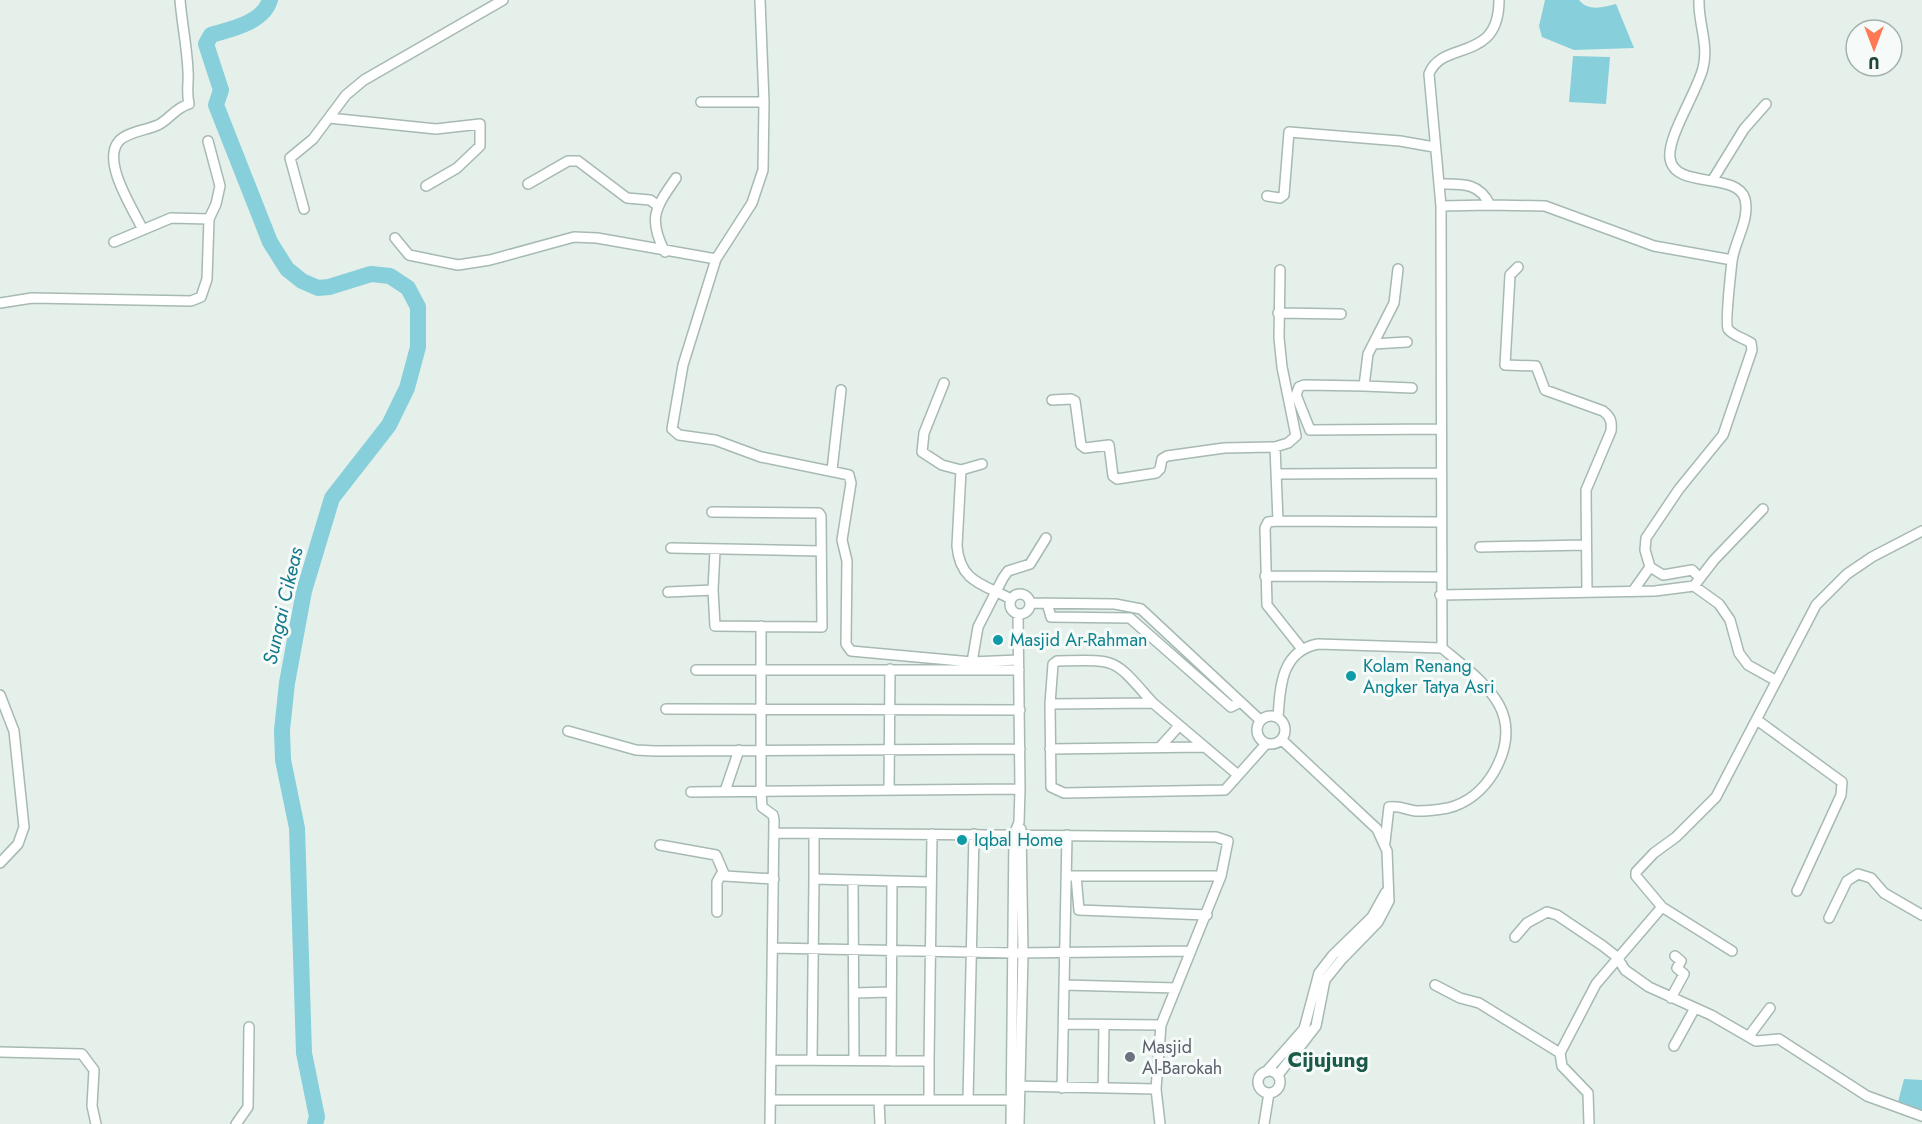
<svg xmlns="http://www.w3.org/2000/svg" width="1922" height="1124" font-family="Jost,sans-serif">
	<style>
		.water { fill: #87cfda }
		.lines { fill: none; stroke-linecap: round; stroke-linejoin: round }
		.river { stroke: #87cfda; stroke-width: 16 }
		.minor-casing { stroke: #a6b9b2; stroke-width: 12 }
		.minor { stroke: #fff; stroke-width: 9 }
		.culture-dot { fill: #0f9aa8; stroke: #f6fbf9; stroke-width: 2 }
		.worship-dot { fill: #6b7280; stroke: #f6fbf9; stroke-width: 2 }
		.labels { text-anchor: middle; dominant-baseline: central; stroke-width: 6; stroke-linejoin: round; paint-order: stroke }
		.culture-label { font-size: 18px; fill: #0d838f; stroke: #f6fbf9; text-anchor: start }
		.worship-label { font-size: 18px; fill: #5b616d; stroke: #f6fbf9; text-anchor: start }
		.water-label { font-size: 20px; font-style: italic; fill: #137889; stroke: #f6fbf9 }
		.quarter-label { font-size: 21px; font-weight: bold; fill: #1a5a49; stroke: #f6fbf9 }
	</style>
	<rect width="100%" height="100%" fill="#e5f0eb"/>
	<path class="water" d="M 1545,0 L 1579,0 C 1589,12 1603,7 1616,4 L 1634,48 L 1574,50 L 1542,37 L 1539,26 Z
		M 1573,56 L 1610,57 L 1606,104 L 1569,102 Z
		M 1904,1079 L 1922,1080 L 1922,1112 L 1898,1102 Z"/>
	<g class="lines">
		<path class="river" d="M 270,0 C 263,23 231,29 211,35 L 206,44 L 221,90 L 216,105 L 270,242 L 287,269 L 302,281 L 318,288 L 329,287 L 371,274 L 390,276 L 408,288 L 418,307 L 418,347 L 407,388 L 389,425 L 332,498 L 304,591 L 287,683 L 282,730 L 283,760 L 297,828 L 304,1053 L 317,1117 L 315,1124"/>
		<g class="minor-casing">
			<path id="minor" d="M 760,0 L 764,102 L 763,170 L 752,203 L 716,259 L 683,365 L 672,429 L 679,435 L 715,440 L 761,457 L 849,475 L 851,483 L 842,540 L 847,561 L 846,644 L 851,651 L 972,662 L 1018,660
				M 701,102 L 764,102
				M 329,118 L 436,129 L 480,124 L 480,146 L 457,168 L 426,186
				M 1712,181 L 1744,129 L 1766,104
				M 528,184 L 568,161 L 578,161 L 627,198 L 650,200 L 657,205
				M 1439,184 C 1462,184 1479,182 1490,205 L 1545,206 L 1654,246 L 1732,260
				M 1267,196 L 1280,198 L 1284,195 L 1289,132 L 1400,141 L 1434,147
				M 1441,206 L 1490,205
				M 304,209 L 290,158 L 313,139 L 346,95 L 364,80 L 503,0
				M 142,228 C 133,209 101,161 119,141 C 127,132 147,130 158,125 C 170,119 175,108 189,104 C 186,90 189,84 188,71 C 187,47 182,24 180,0
				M 395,238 L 409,255 L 458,265 L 490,260 L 574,237 L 597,238 L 716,259
				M 114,242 L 171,218 L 209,219
				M 665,252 C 647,218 656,207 676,178
				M 1518,267 L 1510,275 L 1505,365 L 1536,366 L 1545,390 L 1603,411 C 1611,417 1612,422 1611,431 L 1586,490 L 1587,592
				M 1398,269 L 1394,303 L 1368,354 L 1364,386 L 1304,385 L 1299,387 L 1296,395 L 1310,430 L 1441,429
				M 1280,270 L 1279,338 L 1282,367 L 1296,436 L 1288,443 L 1275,447 L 1278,521 L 1268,522 L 1265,528 L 1267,605 L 1302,649
				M 0,303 L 32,298 L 191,301 L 201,297 L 207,279 L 209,219 L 216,204 L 220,186 L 208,141
				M 1278,313 L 1341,314
				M 1373,344 L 1407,342
				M 944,383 L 924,433 L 922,452 L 942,465 L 961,470 L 957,546 C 960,582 983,584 1011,599
				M 1364,386 L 1412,388
				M 1052,400 L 1071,399 L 1075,401 L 1081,445 L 1085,448 L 1109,445 L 1113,476 L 1117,479 L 1156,473 L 1160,469 L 1162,459 L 1167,456 L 1224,448 L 1275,447
				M 832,470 L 841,390
				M 961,470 L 982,464
				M 1278,474 L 1440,473
				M 712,512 L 819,513 L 821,516 L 822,627 L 715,626 L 713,590 L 715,551
				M 1278,521 L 1440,522
				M 1480,547 L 1585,545
				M 671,548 L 820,551
				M 1650,567 L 1645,550 L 1646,538 L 1679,489 L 1723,435 L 1752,350 L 1751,343 C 1744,338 1733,336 1728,329 C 1725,324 1731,270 1732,261 C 1735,240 1750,220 1745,199 C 1737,171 1674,190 1670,158 C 1667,137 1697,92 1703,68 C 1709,44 1698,23 1699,0
				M 1265,576 L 1440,577
				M 1694,586 L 1719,604 L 1730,620 L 1739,653 L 1748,665 L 1775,680
				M 1633,591 L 1650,567 L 1663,575 L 1692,570 L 1700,578
				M 668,592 L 713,590
				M1010 604a10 10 0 1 1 20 0a10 10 0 1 1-20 0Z
				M 1440,595 L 1655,591 L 1694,586 L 1714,560 L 1763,509
				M 1030,603 L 1115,604 L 1141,609 L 1260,720
				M 1047,603 L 1051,617 L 1130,618 L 1231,707 L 1241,702
				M 761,626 L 761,789 L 762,807 L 773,815 L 774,820 L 770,1124
				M 972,662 L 978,627 L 1003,578 L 1008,571 L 1030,564 L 1046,538
				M 696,670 L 1019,670
				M 0,695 L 14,731 L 24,827 L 18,844 L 0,863
				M 1153,703 C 1112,657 1119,660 1057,661 L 1053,664 L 1050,704 L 1051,787 L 1064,793 L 1225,790 L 1266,744
				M 1050,704 L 1153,703 L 1238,775
				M 666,709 L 1020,710
				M1257 730a14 14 0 1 1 28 0a14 14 0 1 1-28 0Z
				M 1278,718 C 1280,687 1281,651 1318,644 L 1442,648 L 1441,206 L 1429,74 C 1442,39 1499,64 1499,0
				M 1757,720 L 1842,782 L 1841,795 L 1797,891
				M 568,731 L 636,750 L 655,751 L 1020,749
				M 1160,747 L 1179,726
				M 1050,749 L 1204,747
				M 889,789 L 890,669
				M 725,791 L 739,750
				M 691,792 L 1020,789
				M 774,833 L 1216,837 L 1228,841 L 1221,876 L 1161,1025 L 1156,1089 L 1160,1124
				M 814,834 L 814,879
				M 1385,842 L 1389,807 C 1398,805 1407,810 1416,811 C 1427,811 1438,810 1448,808 C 1468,803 1484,789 1494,772 C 1528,712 1484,683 1442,648
				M 660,845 L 716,855 L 725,876 L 774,879
				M 1072,876 L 1221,876
				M 1076,876 L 1079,910 L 1207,915
				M 853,880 L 854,1060
				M 1662,907 L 1732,951
				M 717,912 L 717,882 L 722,873
				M 1829,918 L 1847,881 L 1858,874 L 1871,878 L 1884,893 L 1922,915
				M 1515,937 L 1527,923 L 1547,912 L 1557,915 L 1603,946 L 1617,957 L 1625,970 L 1649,987 L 1711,1015 L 1756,1041 L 1779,1039 L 1867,1096 L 1922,1116
				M 773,948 L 1014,953 L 1191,951
				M 1064,985 L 1176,988
				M 1435,985 L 1460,998 L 1479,1003 L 1560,1053
				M 854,993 L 891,992
				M 1671,998 L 1684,974 L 1677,968 L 1681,961 L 1675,956
				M 1064,1024 L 1161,1025
				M 1749,1036 L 1770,1008
				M 1674,1046 L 1695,1008
				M 0,1052 L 82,1054 L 94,1070 L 92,1106 L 96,1124
				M 772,1060 L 929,1061 L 932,834
				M 812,1060 L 814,879 L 931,882
				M 891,1061 L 892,881
				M1258 1082a11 11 0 1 1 22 0a11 11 0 1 1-22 0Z
				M 1266,1072 L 1304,1029 L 1319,973 L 1333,955 L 1372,917 L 1386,892
				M 1278,1075 L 1316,1026 L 1325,980 L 1342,959 L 1378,922 L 1389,901 L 1387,851 L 1377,829 L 1282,740
				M 1014,1086 L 1156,1089
				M 1062,1088 L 1067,835
				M 1103,1088 L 1104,1025
				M 771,1100 L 1015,1100
				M 879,1100 L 880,1124
				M 929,1100 L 929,1061
				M 968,1100 L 974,834
				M 236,1124 L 248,1107 L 249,1027
				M 1011,1124 L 1014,835 L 1019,822 L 1020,789 L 1018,614
				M 1019,1124 L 1023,953 L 1021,829
				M 1264,1124 L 1269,1093
				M 1589,1124 L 1588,1093 L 1562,1066 L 1560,1053 L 1596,984 L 1662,907 L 1636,876 L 1636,872 L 1654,853 L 1676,837 L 1716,797 L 1816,605 L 1847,574 L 1872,557 L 1922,531"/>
		</g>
		<use href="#minor" class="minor"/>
	</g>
	<g class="culture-dot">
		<circle cx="998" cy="640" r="6"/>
		<circle cx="1351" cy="676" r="6"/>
		<circle cx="962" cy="840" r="6"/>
	</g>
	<circle class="worship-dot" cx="1130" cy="1057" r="6"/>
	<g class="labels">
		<g class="culture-label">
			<text x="1010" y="640">Masjid Ar-Rahman</text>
			<text x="1363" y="666">Kolam Renang<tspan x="1363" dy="21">Angker Tatya Asri</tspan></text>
			<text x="974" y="840">Iqbal Home</text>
		</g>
		<g class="worship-label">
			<text x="1142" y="1047">Masjid<tspan x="1142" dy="21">Al-Barokah</tspan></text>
		</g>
		<g class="water-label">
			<text transform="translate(283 606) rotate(-77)">Sungai Cikeas</text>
		</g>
		<g class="quarter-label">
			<text x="1328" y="1060">Cijujung</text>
		</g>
	</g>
	<g transform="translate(1874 48) rotate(180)"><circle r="28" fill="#f6fbf9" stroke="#a1b2ad" stroke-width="1.5"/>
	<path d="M0-4.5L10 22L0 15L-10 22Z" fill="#ff7a54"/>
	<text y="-9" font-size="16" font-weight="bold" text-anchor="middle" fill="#21453a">U</text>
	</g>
</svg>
